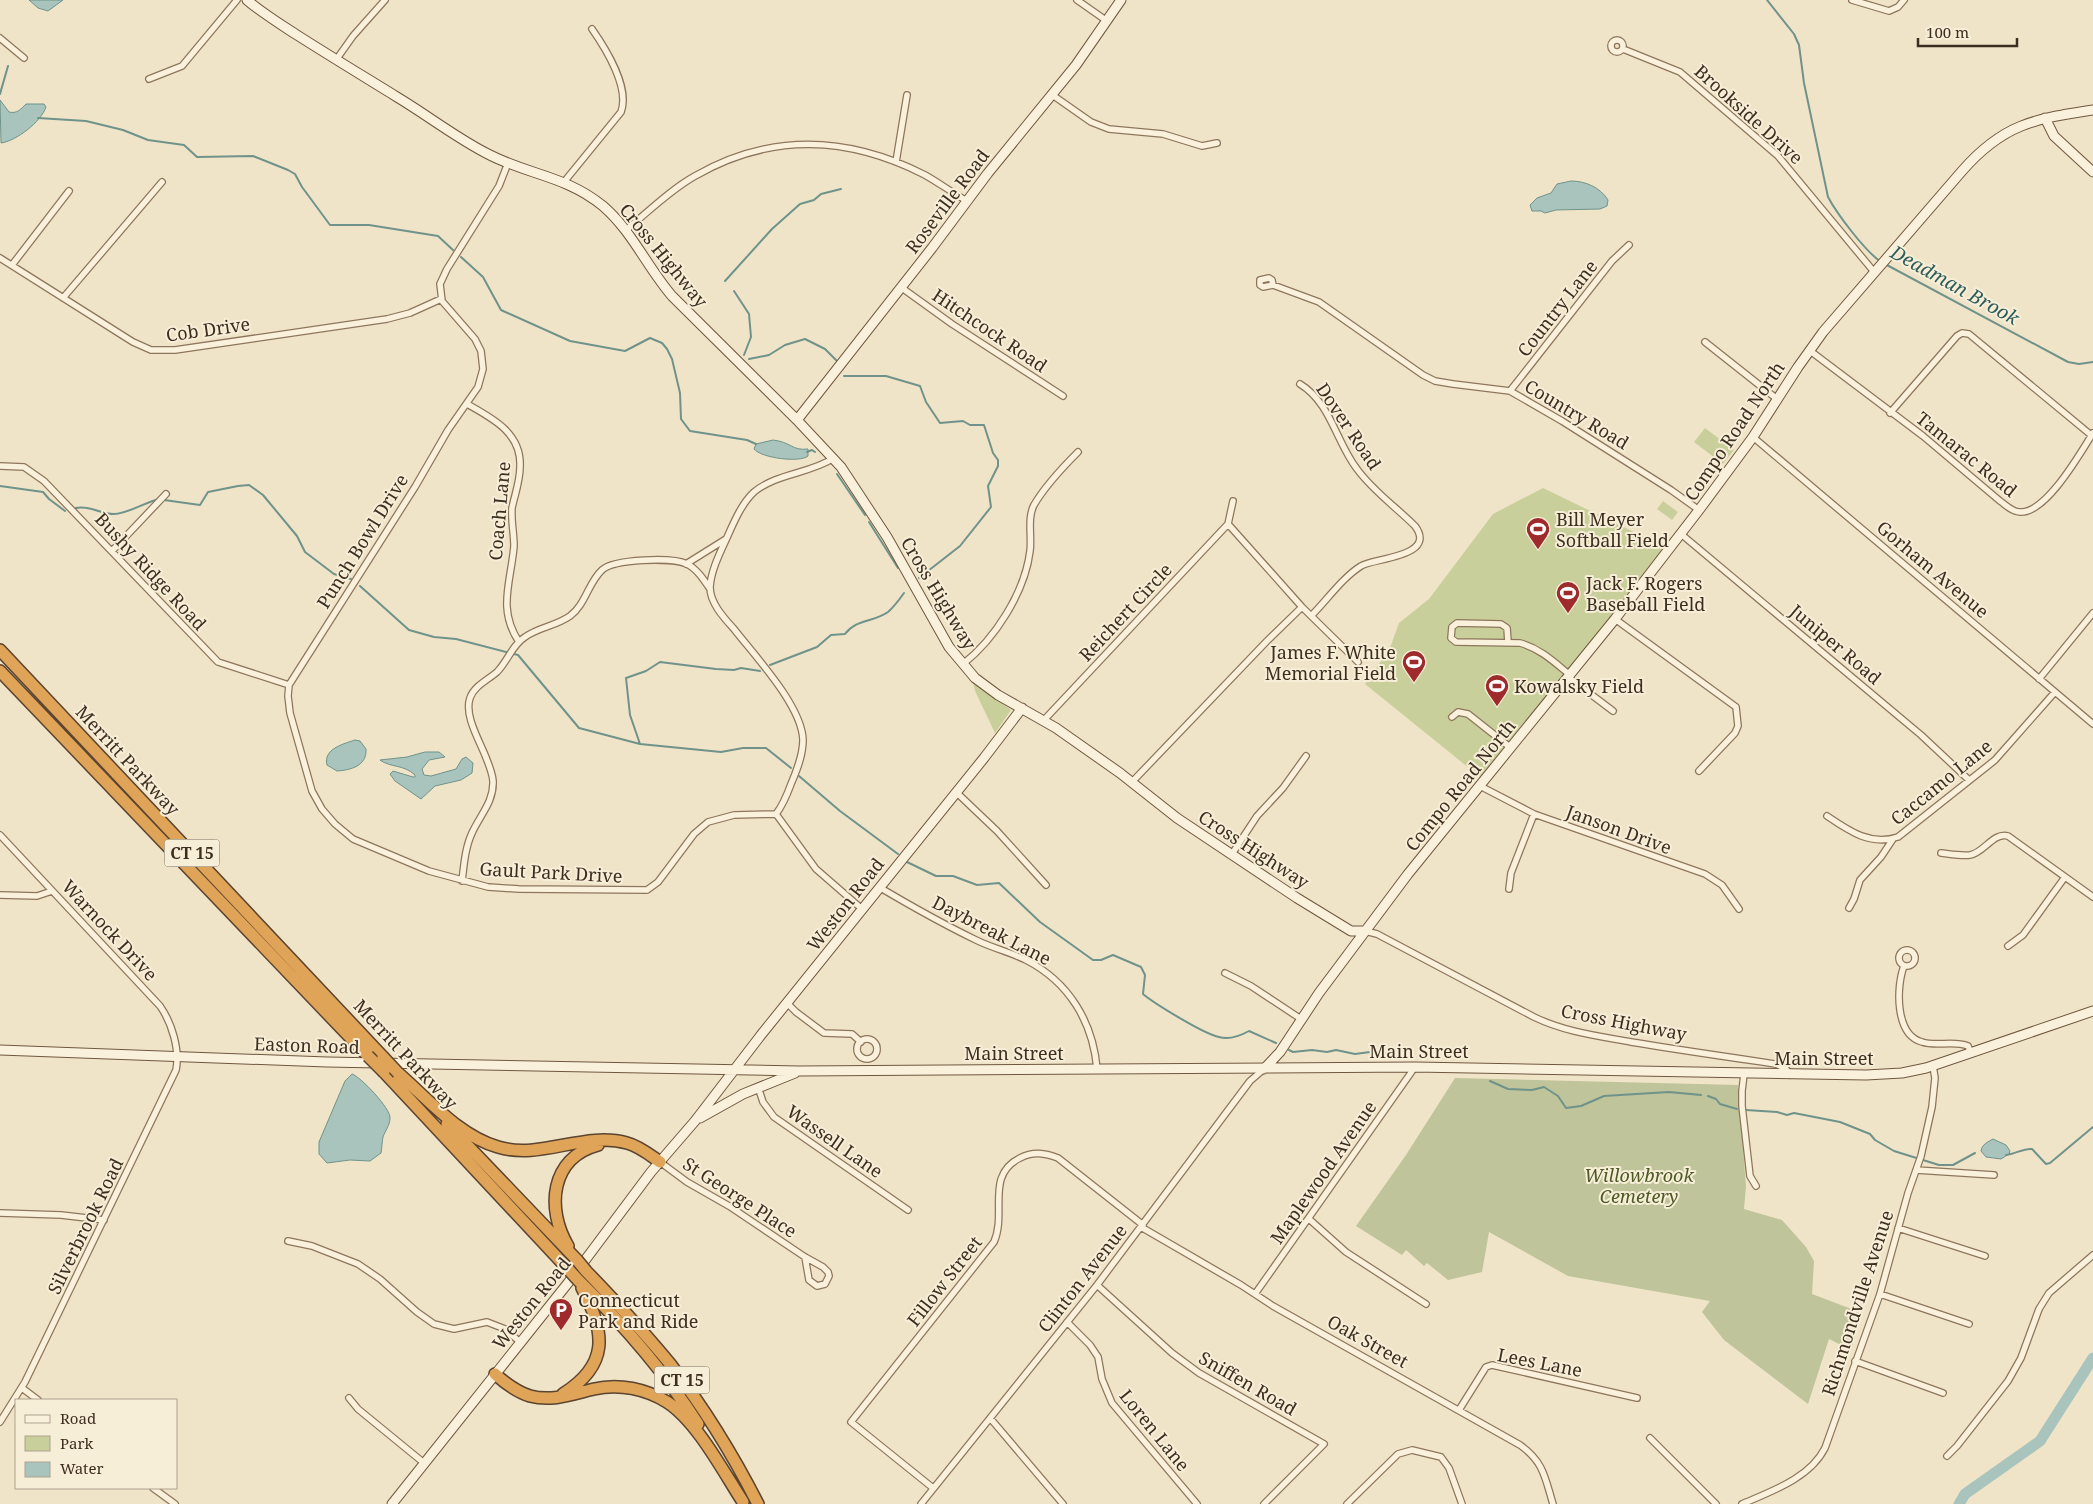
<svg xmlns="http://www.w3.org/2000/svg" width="2093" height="1504" font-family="'Noto Serif',serif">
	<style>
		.green { fill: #c9cf9b }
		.cemetery { fill: #bfc49a }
		.water { fill: #a9c4bc; stroke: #6f938a }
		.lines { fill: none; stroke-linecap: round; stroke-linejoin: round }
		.stream { stroke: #6f938a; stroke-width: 2 }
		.river { stroke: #a9c4bc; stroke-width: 11 }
		.street-casing { stroke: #8d765c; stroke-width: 8 }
		.secondary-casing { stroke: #6f573f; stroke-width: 11 }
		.highway-casing { stroke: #5b4430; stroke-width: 14 }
		.street { stroke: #faf1dc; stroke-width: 5.5 }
		.secondary { stroke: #faf1dc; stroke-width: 9 }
		.highway { stroke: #e0a458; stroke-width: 11 }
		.highway-bridge-casing { stroke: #5b4430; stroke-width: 14; stroke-linecap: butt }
		.highway-bridge { stroke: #e0a458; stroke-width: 11 }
		.labels { text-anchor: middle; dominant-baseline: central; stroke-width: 4; stroke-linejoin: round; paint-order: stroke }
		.shield { fill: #f7eed8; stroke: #756857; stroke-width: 1 }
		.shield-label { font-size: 16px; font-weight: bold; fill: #3d2e20 }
		.street-label { font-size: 18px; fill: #3d2e20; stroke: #f7eed8 }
		.poi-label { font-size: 18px; fill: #3d2e20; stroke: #f7eed8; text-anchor: start }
		.park-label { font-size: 18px; font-style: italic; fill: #4d5a26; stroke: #f7eed8 }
		.water-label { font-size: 19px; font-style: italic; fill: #2f5d5a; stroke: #f7eed8 }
	</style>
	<rect width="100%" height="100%" fill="#f0e4c8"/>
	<path class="green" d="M 1705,428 L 1734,450 L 1723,464 L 1694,442 Z
		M 1543,488 L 1667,548 L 1608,625 L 1480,777 L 1365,684 L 1390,648 L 1399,623 L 1429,599 L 1493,514 Z
		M 1663,501 L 1678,512 L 1672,520 L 1657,509 Z
		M 973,682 L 1011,710 L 995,733 L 975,691 Z"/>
	<path class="cemetery" d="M 1455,1078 L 1738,1085 L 1746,1186 L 1744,1209 L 1782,1220 L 1806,1247 L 1814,1261 L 1812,1294 L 1862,1313 L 1851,1350 L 1829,1339 L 1808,1404 L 1724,1340 L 1702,1312 L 1710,1301 L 1568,1276 L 1489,1232 L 1482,1272 L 1448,1280 L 1427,1263 L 1424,1266 L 1406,1250 L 1402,1255 L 1356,1226 L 1406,1155 Z"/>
	<path class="water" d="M 29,0 L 63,0 L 48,11 L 38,8 Z
		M 0,100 L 9,112 C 17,114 21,109 26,104 L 44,104 L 46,107 C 41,122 16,141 1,143 Z
		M 1571,181 C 1585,181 1600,187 1608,200 L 1607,206 L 1600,209 L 1556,210 L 1545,213 L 1541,211 L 1532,211 L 1530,205 L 1537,198 L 1551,193 L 1557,184 Z
		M 773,440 C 791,442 792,451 808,449 L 808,456 C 800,463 761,458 754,449 L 756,444 Z
		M 355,740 L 360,741 L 366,749 C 367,766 351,770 337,771 L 327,765 C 323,749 343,744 355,740 Z
		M 425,752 L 439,752 L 445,757 L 429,760 L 422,769 L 424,775 L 431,776 L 456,769 L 462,759 L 466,757 L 473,763 L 472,773 L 461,780 L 435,786 L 421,799 L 395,781 L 390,774 L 393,771 L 413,777 L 415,777 L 415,775 C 403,764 391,768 380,760 L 407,757 Z
		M 352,1074 C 361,1077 391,1109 390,1118 C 390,1125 385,1131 383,1137 C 382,1142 382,1147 381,1153 L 370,1161 L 350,1160 L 327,1163 L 319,1154 L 319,1142 L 345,1081 Z
		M 1993,1139 L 2006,1145 L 2010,1151 L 2009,1154 L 2001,1159 L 1986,1157 L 1981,1151 C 1982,1144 1988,1142 1993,1139 Z"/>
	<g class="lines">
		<path class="stream" d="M 1767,0 L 1794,34 L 1799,45 L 1804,83 L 1828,197 C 1837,214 1865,251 1881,262
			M 0,94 L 8,66
			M 38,118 L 86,121 L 123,130 L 148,140 L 184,145 L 197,157 L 253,156 L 288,170 L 295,174 L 302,187 L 330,225 L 369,225 L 438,236 L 453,250
			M 461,257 L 483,277 L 501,310 L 570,341 L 625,351 L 650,338 L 662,343 L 667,349 L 672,359 L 680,393 L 681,419 L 690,431 L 747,440 L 756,444
			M 1885,264 L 2068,362 L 2079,364 L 2093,362
			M 725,281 L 772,229 L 800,204 L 814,200 L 821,194 L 841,189
			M 734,291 L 749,314 L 751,337 L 744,355
			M 749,359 L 769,355 L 785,345 L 805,339 L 825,349 L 837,361
			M 844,376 L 886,376 L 920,386 L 926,402 L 940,423 L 963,421 L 970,425 L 984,425 L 993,453 L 998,460 L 998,466 L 988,486 L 991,507 L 960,546 L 919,578
			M 807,452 L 812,450 L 815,452
			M 837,474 L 865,515
			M 0,486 L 43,492 L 49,499 L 65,511
			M 164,500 L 200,505 L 208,492 L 238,486 L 249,485 L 263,495 L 297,536 L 305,552 L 334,574 L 351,579
			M 76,508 C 89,505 101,514 114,514 C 127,514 146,502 159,499
			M 869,522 L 898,568
			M 360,586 L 409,630 L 434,637 L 456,639 L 518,655 L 579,728 L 640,744 L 721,752 L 743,748 L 766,748 L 791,768
			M 770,665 L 817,647 L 831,635 L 845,634 C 856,619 874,622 888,612 C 894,607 899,600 904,593
			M 640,744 L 630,715 L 626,678 L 646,671 L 660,662 L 716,669 L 734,670 L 741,668 L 760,671
			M 799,776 L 840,811 L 898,854
			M 907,862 L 936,876 L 953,876 L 977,885 L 999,883 L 1040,922 L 1093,960 L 1101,960 L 1113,955 L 1141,967 L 1145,975 L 1143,994 C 1155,1004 1204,1034 1219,1037 C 1230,1040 1240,1036 1249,1031 L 1276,1043
			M 1289,1050 L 1293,1052 L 1312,1050 L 1327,1052 L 1336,1050 L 1355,1054 L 1370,1052 L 1387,1053
			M 1490,1081 L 1508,1089 L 1532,1090 L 1544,1087 L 1558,1096 L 1566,1108 L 1581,1106 L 1604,1096 L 1669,1092 L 1701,1095
			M 1708,1096 L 1716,1099 L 1720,1104 L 1737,1109
			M 1746,1110 L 1777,1112 L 1787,1115 L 1794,1113 L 1840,1122 L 1870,1134 L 1875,1140 L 1894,1151 L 1939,1165 L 1953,1165 L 1975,1153
			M 2006,1155 C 2015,1154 2024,1148 2032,1149 L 2046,1164 L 2050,1163 L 2093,1127"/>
		<path class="river" d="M 1959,1504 L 1965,1494 L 2040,1441 L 2093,1358"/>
		<g class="street-casing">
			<path id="street" d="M 1077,0 L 1107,21
				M 1852,0 L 1889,11 L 1898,7 L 1904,0
				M 0,38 L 24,58
				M1611 46a6 6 0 1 1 12 0a6 6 0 1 1-12 0Z
				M 1623,49 L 1680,72 L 1778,156 L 1875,273
				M 336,60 L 353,36 L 385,0
				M 149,79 L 182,66 L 237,0
				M 1051,94 L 1091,122 L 1109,129 L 1163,134 L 1202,146 L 1217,143
				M 896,162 L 907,95
				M 508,163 L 499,186 L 447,269 L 440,284 L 442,301 L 475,339 L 481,351 L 483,369 L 478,387 L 448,430 L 415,487 L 289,685 L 288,696 L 290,713 L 312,791 L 322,809 L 335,824 L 353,839 L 429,871 L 488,887 L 519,889 L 647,890 L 658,882 L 694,834 L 708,822 L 734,815 L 776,814
				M 564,182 L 621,112 C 630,88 606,49 592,29
				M 626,230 C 648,212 670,190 695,176 C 772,132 848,136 925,175 C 939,183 953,193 967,201
				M 0,258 L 133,342 L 151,350 L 175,350 L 387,319 L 410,313 L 441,299
				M 12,265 L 69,191
				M 1273,285 L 1272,280 L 1269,278 L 1260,280 L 1260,285 L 1263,287 L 1273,285 L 1319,302 L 1423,375 L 1435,381 L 1453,384 L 1510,391 L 1562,421 L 1671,490 L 1699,510
				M 902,288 L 952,324 L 1063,396
				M 63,298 L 162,182
				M 1705,342 L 1777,399
				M 1809,350 L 1923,436 L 2000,501 C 2006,505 2012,512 2020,512 C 2046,514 2081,452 2093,433
				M 1300,384 C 1331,403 1336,442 1357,469 C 1373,491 1396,507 1415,526 C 1438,557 1373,558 1361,566 C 1342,578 1327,600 1311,616
				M 1510,391 L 1612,261 L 1629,245
				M 467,404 C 492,418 522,433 520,467 C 520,481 515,494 512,508 C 511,521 514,533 514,546 C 511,582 497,609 519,642
				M 1890,413 L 1957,336 L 1962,333 L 1969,334 L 2091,435
				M 1753,437 L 2093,724
				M 834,458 C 809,474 777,473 754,492 C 740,505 732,527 724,544 C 718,557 711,572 710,587 C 710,603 724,618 734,629 C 755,656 802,706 803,740 C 803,755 797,770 791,784 C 787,795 783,805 776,814 L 816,869 L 862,909
				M 0,466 L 24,467 L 44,481 L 218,662 L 289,685
				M 1228,524 L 1302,607 L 1358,662
				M 1681,534 L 1921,735 L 1969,780
				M 112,551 L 166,494
				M 686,564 L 726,539
				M 1615,619 L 1736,707 L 1738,726 L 1735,733 L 1699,771
				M 1508,642 L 1507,628 L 1501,624 L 1457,623 L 1452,627 L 1451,638 L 1456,642 L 1520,643 C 1541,649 1554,662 1570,675
				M 963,664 C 995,639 1025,592 1030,551 C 1032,537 1027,518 1034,505 C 1045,486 1062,468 1078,452
				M 1568,677 L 1613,711
				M 2039,679 L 2093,613
				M 1452,717 L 1458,712 L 1468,714 L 1511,748
				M 1044,720 L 1228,524 L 1233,501
				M 1132,782 L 1267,641 L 1302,607
				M 1480,786 L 1534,814 L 1705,874 L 1722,885 L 1739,909
				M 956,792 L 997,831 L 1046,885
				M 1827,816 C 1849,831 1870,846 1898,837 L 1995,760 L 2055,692
				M 0,835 L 160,1006 C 172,1023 180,1050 176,1070 L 25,1382 L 0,1422
				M 1941,853 C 1950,854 1961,856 1970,855 C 1984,853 1993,832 2008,836 L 2093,897
				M 1232,854 L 1257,816 L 1283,788 L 1306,756
				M 462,881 C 464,865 465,848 472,833 C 480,815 494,802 493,781 C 491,756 462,721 470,698 C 474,686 488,680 497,672 C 508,661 512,645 525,637 C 539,627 556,626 570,616 C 586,604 588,583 602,570 C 614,559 672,557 687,564 C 697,569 704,580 710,589
				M 879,887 C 911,906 943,924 976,940 C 992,948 1010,952 1026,960 C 1069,982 1093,1022 1097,1069
				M 1509,889 L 1511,873 L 1534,814
				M 0,895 L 37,896 L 52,891
				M 1849,908 L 1854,899 L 1860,880 L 1881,857 L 1893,839
				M 1365,931 L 1377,934 L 1534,1017 C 1565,1032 1598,1036 1631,1042 C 1679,1050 1728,1057 1776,1064 L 1786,1069 L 1790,1075
				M 2008,946 L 2023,935 L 2065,877
				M1899 958a8 8 0 1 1 16 0a8 8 0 1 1-16 0Z
				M 1904,966 C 1896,987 1895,1035 1922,1042 C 1937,1047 1953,1040 1968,1046 L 1971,1053
				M 1225,973 L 1251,986 L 1301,1019
				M 787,1003 L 796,1012 L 824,1033 L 852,1034 L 861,1042
				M857 1049a10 10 0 1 1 20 0a10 10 0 1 1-20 0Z
				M 1744,1074 L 1742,1091 L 1742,1106 L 1750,1176 L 1756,1186
				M 758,1087 L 763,1102 L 774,1117 L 908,1210
				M 660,1162 L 687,1182 L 729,1206 L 805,1257 L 823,1267 L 828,1272 L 829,1276 L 825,1284 L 817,1286 L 809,1280 L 805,1257
				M 1916,1170 L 1994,1175
				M 0,1213 L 61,1215 L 104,1220
				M 1309,1219 L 1346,1252 L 1426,1304
				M 1141,1227 L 1241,1285 L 1273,1306 L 1520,1445 C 1544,1462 1545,1478 1553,1504
				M 1898,1228 L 1985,1256
				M 288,1241 L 312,1246 L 358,1264 L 380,1279 L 417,1312 L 434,1324 L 454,1329 L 487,1322 L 505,1329 L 520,1342
				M 1097,1285 L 1172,1353 L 1199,1373 L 1324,1444 L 1264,1504
				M 1255,1294 L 1415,1067
				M 1880,1294 L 1969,1324
				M 1067,1322 L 1090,1345 L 1098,1357 L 1102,1379 L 1112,1403 L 1197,1504
				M 1855,1361 L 1943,1393
				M 22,1388 L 38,1400
				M 349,1398 L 358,1409 L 424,1463
				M 1459,1410 L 1486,1367 L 1492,1365 L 1637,1398
				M 990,1418 L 1063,1504
				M 1650,1438 L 1716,1504
				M 1947,1456 L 1957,1446 L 2008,1381 L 2021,1358 L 2039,1309 L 2049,1293 L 2093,1255
				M 153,1488 L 175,1504
				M 933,1488 L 851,1422 L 994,1242 C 1007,1213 985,1175 1020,1158 C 1033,1151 1045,1153 1058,1158 L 1143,1225
				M 921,1504 L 1097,1285 L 1250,1081 L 1264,1069
				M 1347,1504 L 1398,1454 L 1412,1450 L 1441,1457 L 1449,1468 L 1462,1504
				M 1742,1504 C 1772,1491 1810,1478 1825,1448 L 1880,1294 L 1908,1193 L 1921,1156 L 1932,1107 L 1935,1078 L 1933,1066"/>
		</g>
		<g class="secondary-casing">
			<path id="secondary" d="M 247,0 C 262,13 280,24 297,35 C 330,56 363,76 397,97 C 427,115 455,137 486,153 C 527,175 565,175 603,206 C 632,231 647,267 672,296 L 797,420 L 841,467 L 887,537 L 949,647 L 975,678 L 998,695 L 1056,728 L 1120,773 L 1177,818 L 1297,898 L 1351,931 L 1365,931
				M 2045,118 L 2054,136 L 2093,172
				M 797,420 L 932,248 L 988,173 L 1076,65 L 1121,0
				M 0,1050 L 327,1062 L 799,1071 L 1415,1067 L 1866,1075 L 1902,1073 L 1926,1068 L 2093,1011
				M 1264,1069 L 1280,1052 L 1319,993 L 1408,874 L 1615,619 L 1699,510 L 1753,437 L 1798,367 L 1823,332 L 1962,171 C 2003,124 2034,119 2093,110
				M 700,1118 L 743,1094 L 795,1073
				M 392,1504 L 568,1283 L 651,1172 L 695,1121 L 761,1035 L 984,758 L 1022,708"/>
		</g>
		<g class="highway-casing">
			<path id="highway" d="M 0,650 L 383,1057
				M 0,671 L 368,1056
				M 384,1072 L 568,1269
				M 398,1073 C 428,1099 459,1136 498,1147 C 541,1160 584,1131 627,1143 C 639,1146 650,1155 660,1162
				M 447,1124 L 577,1260
				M 568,1246 C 546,1209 550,1158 598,1145
				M 586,1271 C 615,1301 644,1332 671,1365 C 704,1408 733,1455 758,1504
				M 578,1280 C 623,1324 664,1371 698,1424
				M 495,1374 C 505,1383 517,1392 530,1396 C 552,1402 573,1394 594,1389 C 619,1383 646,1389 667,1402 C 697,1421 724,1473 743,1502
				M 563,1394 C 609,1365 606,1333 582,1288"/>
		</g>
		<use href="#street" class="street"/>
		<use href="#secondary" class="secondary"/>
		<use href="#highway" class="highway"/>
		<g class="highway-bridge-casing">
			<path id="highway-bridge" d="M 368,1056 L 384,1072
				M 383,1057 L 398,1073
				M 577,1260 L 586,1271
				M 568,1269 L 578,1280"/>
		</g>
		<use href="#highway-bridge" class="highway-bridge"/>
	</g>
	<defs>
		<g id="stadium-pin" transform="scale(1.25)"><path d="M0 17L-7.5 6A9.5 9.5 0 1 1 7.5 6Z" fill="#9e2a2b" stroke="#f7eed8"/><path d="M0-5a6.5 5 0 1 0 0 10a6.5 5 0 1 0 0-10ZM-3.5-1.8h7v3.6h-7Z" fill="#fff"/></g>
		<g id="parking-pin" transform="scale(1.25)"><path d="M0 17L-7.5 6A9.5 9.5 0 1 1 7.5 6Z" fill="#9e2a2b" stroke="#f7eed8"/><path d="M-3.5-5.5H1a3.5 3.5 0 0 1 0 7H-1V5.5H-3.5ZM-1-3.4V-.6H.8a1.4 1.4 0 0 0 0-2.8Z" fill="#fff"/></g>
	</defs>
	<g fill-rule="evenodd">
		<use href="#stadium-pin" x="1538" y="529"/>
		<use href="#stadium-pin" x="1568" y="593"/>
		<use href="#stadium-pin" x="1414" y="662"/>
		<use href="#stadium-pin" x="1497" y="686"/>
		<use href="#parking-pin" x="561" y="1310"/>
	</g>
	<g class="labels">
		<g class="shield">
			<rect x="164.5" y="839.5" width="55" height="27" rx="4"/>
			<rect x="654.5" y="1366.5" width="55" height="27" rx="4"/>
		</g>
		<g class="shield-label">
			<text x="192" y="853">CT 15</text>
			<text x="682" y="1380">CT 15</text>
		</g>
		<g class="street-label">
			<text transform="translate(1749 114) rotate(42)">Brookside Drive</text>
			<text transform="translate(947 201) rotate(-53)">Roseville Road</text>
			<text transform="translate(664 255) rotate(51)">Cross Highway</text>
			<text transform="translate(1557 308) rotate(-52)">Country Lane</text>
			<text transform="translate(208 329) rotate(-8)">Cob Drive</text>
			<text transform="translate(990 330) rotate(34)">Hitchcock Road</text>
			<text transform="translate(1577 414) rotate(31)">Country Road</text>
			<text transform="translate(1349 426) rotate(56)">Dover Road</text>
			<text transform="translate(1734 431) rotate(-56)">Compo Road North</text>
			<text transform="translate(1967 454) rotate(39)">Tamarac Road</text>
			<text transform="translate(499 511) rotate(-85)">Coach Lane</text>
			<text transform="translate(362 541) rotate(-58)">Punch Bowl Drive</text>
			<text transform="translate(1933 569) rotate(40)">Gorham Avenue</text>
			<text transform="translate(151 571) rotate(47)">Bushy Ridge Road</text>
			<text transform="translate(939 593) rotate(59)">Cross Highway</text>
			<text transform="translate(1125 612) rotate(-47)">Reichert Circle</text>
			<text transform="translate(1836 644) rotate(40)">Juniper Road</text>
			<text transform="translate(128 760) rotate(47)">Merritt Parkway</text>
			<text transform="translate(1941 782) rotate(-39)">Caccamo Lane</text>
			<text transform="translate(1460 785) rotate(-51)">Compo Road North</text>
			<text transform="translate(1619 829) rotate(20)">Janson Drive</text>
			<text transform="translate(1254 849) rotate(33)">Cross Highway</text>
			<text transform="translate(551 872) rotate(3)">Gault Park Drive</text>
			<text transform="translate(845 904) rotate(-52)">Weston Road</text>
			<text transform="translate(110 930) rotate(47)">Warnock Drive</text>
			<text transform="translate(992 930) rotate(27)">Daybreak Lane</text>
			<text transform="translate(1624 1022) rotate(11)">Cross Highway</text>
			<text transform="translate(307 1045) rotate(2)">Easton Road</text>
			<text x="1419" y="1051">Main Street</text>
			<text x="1014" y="1053">Main Street</text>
			<text transform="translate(406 1054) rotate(47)">Merritt Parkway</text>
			<text x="1824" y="1058">Main Street</text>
			<text transform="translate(835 1141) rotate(35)">Wassell Lane</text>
			<text transform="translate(1323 1172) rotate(-55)">Maplewood Avenue</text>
			<text transform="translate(740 1197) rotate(33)">St George Place</text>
			<text transform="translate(85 1226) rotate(-64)">Silverbrook Road</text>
			<text transform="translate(1082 1278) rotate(-52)">Clinton Avenue</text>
			<text transform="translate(944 1281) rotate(-52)">Fillow Street</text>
			<text transform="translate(531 1303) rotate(-51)">Weston Road</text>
			<text transform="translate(1857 1303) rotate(-72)">Richmondville Avenue</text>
			<text transform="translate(1368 1341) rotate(29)">Oak Street</text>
			<text transform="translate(1540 1362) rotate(11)">Lees Lane</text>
			<text transform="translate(1248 1383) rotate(30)">Sniffen Road</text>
			<text transform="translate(1155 1430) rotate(51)">Loren Lane</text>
		</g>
		<g class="poi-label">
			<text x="1556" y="519">Bill Meyer<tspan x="1556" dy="21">Softball Field</tspan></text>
			<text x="1586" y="583">Jack F. Rogers<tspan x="1586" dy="21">Baseball Field</tspan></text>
			<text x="1396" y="652" text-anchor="end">James F. White<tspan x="1396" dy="21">Memorial Field</tspan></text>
			<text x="1514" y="686">Kowalsky Field</text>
			<text x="578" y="1300">Connecticut<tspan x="578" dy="21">Park and Ride</tspan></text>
		</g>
		<g class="park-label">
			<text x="1639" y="1175">Willowbrook<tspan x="1639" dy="21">Cemetery</tspan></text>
		</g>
		<g class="water-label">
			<text transform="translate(1955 285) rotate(29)">Deadman Brook</text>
		</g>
	</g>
	<rect x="15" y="1399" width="162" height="90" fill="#f7eed8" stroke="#ada18e"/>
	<rect x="25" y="1415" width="25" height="8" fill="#faf1dc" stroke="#ada18e"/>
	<text x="60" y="1424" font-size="15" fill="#3d2e20">Road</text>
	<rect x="25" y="1436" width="25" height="15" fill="#c9cf9b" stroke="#ada18e"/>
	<text x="60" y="1449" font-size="15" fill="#3d2e20">Park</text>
	<rect x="25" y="1462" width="25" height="15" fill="#a9c4bc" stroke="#ada18e"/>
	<text x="60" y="1474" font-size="15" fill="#3d2e20">Water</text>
	<path d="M1918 38v8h99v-8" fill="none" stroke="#3d2e20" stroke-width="2.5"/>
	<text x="1926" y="38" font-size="15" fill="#3d2e20" stroke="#f7eed8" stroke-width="4" paint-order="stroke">100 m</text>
</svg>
